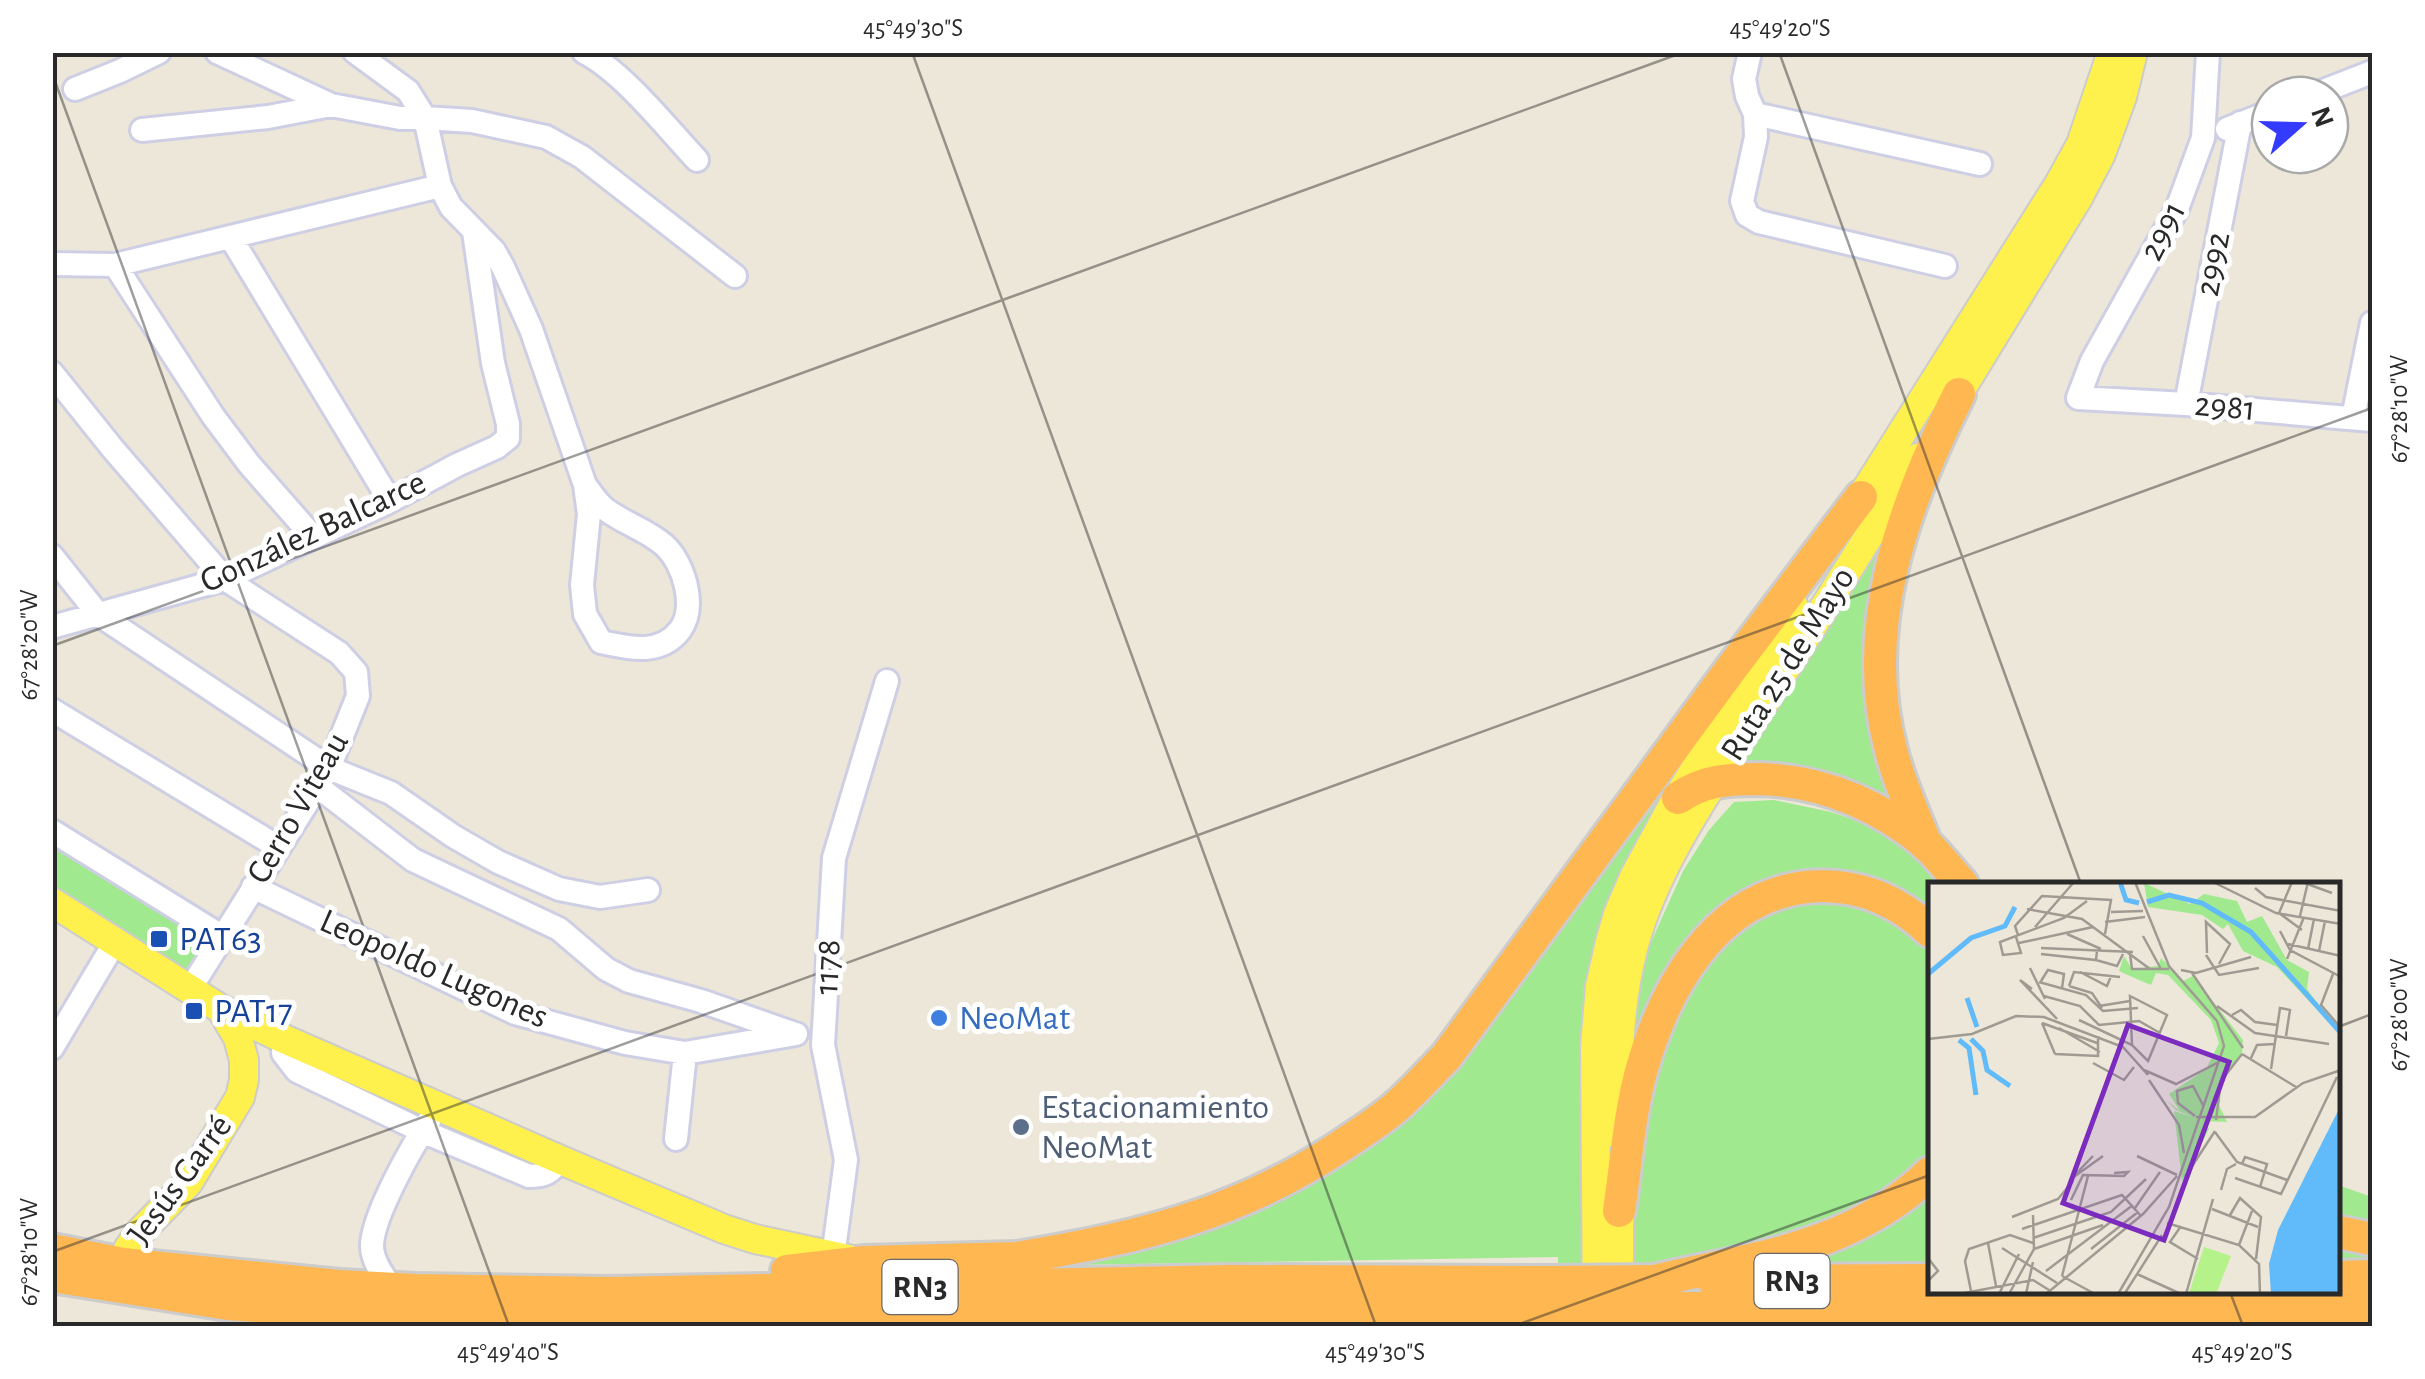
<svg xmlns="http://www.w3.org/2000/svg" width="2425" height="1379" font-family="'Alegreya Sans',sans-serif">
	<style>
		.green { fill: #a0e98f }
		.lines { fill: none; stroke-linecap: round; stroke-linejoin: round }
		.minor-casing { stroke: #cecfe4; stroke-width: 28 }
		.major-casing { stroke: #ccc; stroke-width: 32 }
		.highway-casing { stroke: #ccc; stroke-width: 38 }
		.minor { stroke: #fff; stroke-width: 22 }
		.major { stroke: #fef04d; stroke-width: 28 }
		.highway { stroke: #ffb752; stroke-width: 32 }
		.highway-bridge-casing { stroke: #ccc; stroke-width: 38; stroke-linecap: butt }
		.highway-bridge { stroke: #ffb752; stroke-width: 32 }
		.ticks { fill: none; stroke: #292929; stroke-width: 2.5; stroke-opacity: 0.45 }
		.transit-dot { fill: #1a4fb4; stroke: #fff; stroke-width: 4 }
		.shop-dot { fill: #3f7fe0; stroke: #fff; stroke-width: 4 }
		.service-dot { fill: #5c6f8a; stroke: #fff; stroke-width: 4 }
		.labels { text-anchor: middle; dominant-baseline: central; stroke-width: 10; stroke-linejoin: round; paint-order: stroke }
		.shield { fill: #fff; stroke: #696969; stroke-width: 2.5 }
		.shield-label { font-size: 32px; font-weight: bold; fill: #292929 }
		.street-label { font-size: 35px; fill: #292929; stroke: #fff }
		.transit-label { font-size: 35px; fill: #164399; stroke: #fff; text-anchor: start }
		.shop-label { font-size: 35px; fill: #366cbe; stroke: #fff; text-anchor: start }
		.service-label { font-size: 35px; fill: #4e5e75; stroke: #fff; text-anchor: start }
		.inset-river { fill: none; stroke: #61bafa; stroke-width: 5 }
		.inset-road { fill: none; stroke: #9f9b93; stroke-width: 2.5 }
		.view { fill: #7b2cbf; fill-opacity: 0.15; stroke: #7b2cbf; stroke-width: 5 }
		.inset-edge { fill: none; stroke: #292929; stroke-width: 5 }
		.neatline { fill: none; stroke: #292929; stroke-width: 4 }
		.ticks-label { font-size: 25px; text-anchor: middle; fill: #292929 }
	</style>
	<rect width="100%" height="100%" fill="#ede7d9"/>
	<path class="green" d="M 1896,505 L 1886,550 L 1904,814 L 1741,769 Z
		M 1771,623 L 1632,853 L 1596,938 L 1584,987 L 1581,1037 L 1590,1237 L 1591,1326 L 1387,1326 L 1558,1322 L 1558,1257 L 1066,1265 L 1390,1117 Z
		M 1774,800 L 1831,812 L 1926,845 L 1977,884 L 1930,884 L 1930,1292 L 2338,1292 L 2338,1185 L 2372,1197 L 2372,1326 L 1630,1326 L 1627,1056 L 1647,951 L 1683,871 L 1709,830 L 1734,802 Z
		M 52,830 L 223,937 L 190,989 L 53,902 Z"/>
	<g class="lines">
		<g class="minor-casing">
			<path id="minor" d="M 217,52 L 331,105 L 400,118 L 425,118 L 440,186 L 451,207 L 494,251 L 503,267 L 531,329 L 585,485 L 589,514 L 582,585 L 585,614 L 601,642 C 629,648 660,656 680,630 C 697,607 684,563 664,545 C 647,530 623,523 605,509 C 597,503 591,493 585,485
				M 355,52 L 408,91 L 425,118 L 472,121 L 546,137 L 582,157 L 735,276
				M 584,52 C 623,72 666,127 697,160
				M 1750,52 L 1744,79 L 1747,96 L 1755,114 L 1756,137 L 1742,201 L 1747,215 L 1759,222 L 1945,266
				M 2208,52 L 2203,138 L 2177,209 L 2092,361 L 2078,398 L 2186,404 L 2372,420
				M 75,89 L 120,71 L 159,52
				M 2313,95 L 2372,72
				M 1755,114 L 1980,164
				M 2227,129 L 2270,112
				M 142,130 L 268,117 L 331,105
				M 231,238 L 390,501
				M 52,264 L 115,265 L 440,186
				M 115,265 L 213,416 L 249,464 L 313,537
				M 52,373 L 113,449 L 225,579 L 339,653 L 356,672 L 358,696 L 329,768 L 190,989
				M 2186,404 L 2240,123
				M 2353,418 L 2372,323
				M 52,556 L 98,614 L 329,768 L 391,793 L 453,836 L 498,862 L 559,889 L 600,897 L 648,890
				M 52,627 L 225,579 L 390,501 L 457,465 L 497,447 L 508,438 L 508,424 L 493,363 L 474,232
				M 52,710 L 278,847
				M 317,786 L 413,860 L 559,929 L 606,969 L 629,981 L 701,1001 L 792,1033
				M 52,831 L 223,937
				M 253,887 L 515,1013 L 625,1043 L 685,1053 L 796,1034
				M 284,1039 L 283,1053 L 297,1071 L 422,1131 L 529,1176 C 544,1176 551,1173 560,1160
				M 52,1048 L 115,942
				M 676,1139 L 685,1053
				M 833,1257 L 846,1160 L 823,1045 L 834,858 L 887,681
				M 392,1289 C 384,1277 372,1261 372,1246 C 372,1217 412,1146 429,1121"/>
		</g>
		<g class="major-casing">
			<path id="major" d="M 1949,409 L 2078,198 L 2101,154 L 2122,97 L 2133,52
				M 1850,515 L 2059,184 L 2081,144 L 2112,52
				M 52,902 L 221,1009 L 284,1039 L 563,1161 L 724,1229 L 755,1239 L 848,1259
				M 1619,1135 C 1618,1070 1617,1008 1634,945 C 1655,867 1708,791 1751,723 C 1807,635 1863,546 1918,458
				M 1619,1193 L 1619,1326
				M 119,1282 L 128,1249 L 140,1232 L 188,1183 L 240,1097 L 244,1080 L 244,1060 L 238,1038 L 221,1009
				M 1597,1326 L 1595,1046 L 1600,986 L 1610,942 L 1618,914 L 1634,877 L 1673,805 L 1794,607"/>
		</g>
		<g class="highway-casing">
			<path id="highway" d="M 1678,798 C 1704,780 1729,779 1760,779 C 1821,781 1877,804 1925,843 C 1938,855 1950,871 1962,884
				M 1926,845 C 1914,814 1899,783 1891,750 C 1858,627 1904,503 1959,394
				M 1619,1211 C 1626,1164 1629,1114 1642,1068 C 1665,988 1714,898 1806,887 C 1854,882 1896,899 1930,931
				M 2338,1232 L 2372,1239
				M 52,1250 L 123,1264 L 339,1286 L 416,1290 L 610,1293 L 1231,1281 L 1558,1282
				M 1017,1258 C 1140,1237 1235,1216 1341,1146 C 1360,1133 1380,1121 1397,1106 C 1414,1091 1430,1073 1446,1057 L 1731,669 L 1861,497
				M 787,1271 L 864,1262 L 1017,1258 L 1038,1260
				M 52,1276 L 228,1304 L 327,1311 L 539,1318 L 1559,1309
				M 2338,1277 L 2372,1276
				M 1654,1281 C 1754,1258 1853,1248 1930,1173
				M 1714,1281 L 1930,1280
				M 1655,1308 L 2372,1306"/>
		</g>
		<use href="#minor" class="minor"/>
		<use href="#major" class="major"/>
		<use href="#highway" class="highway"/>
		<g class="highway-bridge-casing">
			<path id="highway-bridge" d="M 1558,1282 L 1654,1281
				M 1559,1309 L 1655,1308"/>
		</g>
		<use href="#highway-bridge" class="highway-bridge"/>
	</g>
	<path class="ticks" d="M 912,52 L 1376,1326M 1779,52 L 2081,884M 52,73 L 509,1326M 52,646 L 1684,52M 2338,1027 L 2372,1014M 52,1252 L 2372,408M 2230,1292 L 2243,1326M 1514,1326 L 1930,1175"/>
	<g class="transit-dot">
		<rect x="149" y="929" width="20" height="20" rx="5"/>
		<rect x="184" y="1001" width="20" height="20" rx="5"/>
	</g>
	<circle class="shop-dot" cx="939" cy="1018" r="10"/>
	<circle class="service-dot" cx="1021" cy="1127" r="10"/>
	<g class="labels">
		<g class="shield">
			<rect x="1754.5" y="1254" width="75" height="54" rx="8"/>
			<rect x="882.5" y="1260" width="75" height="54" rx="8"/>
		</g>
		<g class="shield-label">
			<text x="1792" y="1281">RN3</text>
			<text x="920" y="1287">RN3</text>
		</g>
		<g class="street-label">
			<text transform="translate(2163 231) rotate(-63)">2991</text>
			<text transform="translate(2213 264) rotate(-79)">2992</text>
			<text transform="translate(2225 407) rotate(5)">2981</text>
			<text transform="translate(313 532) rotate(-25)">González Balcarce</text>
			<text transform="translate(1788 664) rotate(-58)">Ruta 25 de Mayo</text>
			<text transform="translate(298 808) rotate(-60)">Cerro Viteau</text>
			<text transform="translate(828 967) rotate(-87)">1178</text>
			<text transform="translate(434 969) rotate(24)">Leopoldo Lugones</text>
			<text transform="translate(180 1180) rotate(-54)">Jesús Garré</text>
		</g>
		<g class="transit-label">
			<text x="179" y="939">PAT63</text>
			<text x="214" y="1011">PAT17</text>
		</g>
		<g class="shop-label">
			<text x="959" y="1018">NeoMat</text>
		</g>
		<g class="service-label">
			<text x="1041" y="1107">Estacionamiento<tspan x="1041" dy="40">NeoMat</tspan></text>
		</g>
	</g>
	<g transform="translate(1928 882)">
		<rect width="412" height="412" fill="#ede7d9"/>
		<path d="M 216,1 L 262,22 L 276,12 L 309,19 L 319,40 L 334,34 L 359,78 L 381,90 L 379,107 L 412,152 L 349,85 L 315,69 L 300,42 L 295,47 L 274,33 L 220,25 ZM 196,74 L 204,87 L 230,84 L 233,76 L 255,99 L 265,94 L 315,158 L 314,172 L 293,199 L 291,223 L 299,240 L 277,239 L 281,247 L 254,299 L 246,229 L 265,235 L 248,228 L 238,218 L 252,229 L 241,212 L 278,187 L 291,161 L 283,138 L 240,93 L 228,91 L 223,103 L 211,98 L 191,89 Z" fill="#a0e98f"/>
		<path d="M 276,365 L 303,374 L 288,412 L 261,411 Z" fill="#b6f28a"/>
		<path d="M 412,225 L 412,412 L 343,412 L 341,382 L 350,348 Z" fill="#61bafa"/>
		<path class="inset-river" d="M 192,0 L 198,18 L 211,21M 219,20 L 241,13 L 274,21 L 323,50 L 413,151M 0,92 L 43,56 L 77,44 L 87,25M 39,116 L 49,145M 43,157 L 55,169 L 59,188 L 82,204M 31,158 L 41,166 L 48,213"/>
		<path class="inset-road" d="M 285,0 L 348,31 L 413,42M 364,0 L 351,31 L 374,48M 374,0 L 404,11M 327,6 L 338,15 L 413,29M 99,27 L 154,37 L 222,87M 183,30 L 215,29M 372,34 L 380,0M 177,40 L 217,35M 107,45 L 146,0M 352,49 L 362,68 L 413,95M 139,52 L 173,67M 90,53 L 87,44 L 114,14 L 183,18 L 177,52M 215,54 L 233,87M 88,55 L 93,71 L 75,73 L 72,60 L 136,36 L 159,19M 91,61 L 165,45M 360,62 L 413,74M 113,66 L 205,70M 380,67 L 386,37M 391,69 L 397,39M 279,71 L 278,40 L 302,62 L 291,82M 113,72 L 168,78 L 169,69M 202,72 L 204,87 L 241,87M 278,73 L 291,93 L 331,86M 359,77 L 376,35M 168,78 L 189,84 L 195,72M 102,86 L 117,117M 253,88 L 268,91 L 323,75M 152,90 L 179,104 L 183,94M 264,91 L 315,166M 405,92 L 393,123 L 413,146M 113,99 L 120,88 L 136,92 L 134,106M 111,100 L 158,113 L 175,129 L 210,126M 141,104 L 146,90 L 192,95M 141,104 L 164,111 L 174,126M 104,107 L 92,98 L 129,137M 116,114 L 152,124 L 171,143 L 211,139 L 232,151M 171,124 L 202,119M 289,124 L 327,151 L 401,162M 304,133 L 313,128 L 327,140 L 349,143M 151,138 L 204,163 L 220,179 L 239,133 L 202,114 L 204,163M 114,141 L 169,161M 114,141 L 127,172M 131,146 L 172,170M 0,157 L 44,152 L 88,134 L 116,135 L 195,165 L 220,193M 127,172 L 170,174 L 170,154M 314,172 L 368,205M 323,176 L 329,163 L 346,162M 165,181 L 196,198 L 206,185M 343,187 L 352,126 L 362,128 L 358,154M 216,188 L 248,202 L 289,181M 221,198 L 251,243 L 256,271M 293,199 L 314,172M 267,234 L 250,221 L 249,209 L 265,204 L 275,223M 268,235 L 327,235 L 375,201 L 413,188M 288,238 L 293,199M 287,250 L 309,280 L 359,298M 165,274 L 143,297 L 175,274M 209,274 L 249,293M 314,282 L 317,275 L 339,282 L 332,305M 257,295 L 287,249M 307,296 L 353,312 L 409,195M 293,308 L 299,287 L 308,282M 143,318 L 155,293 L 196,294 L 200,290 L 186,291M 207,326 L 232,290M 284,327 L 330,345M 302,333 L 312,316 L 333,335 L 328,377M 84,335 L 130,317 L 145,299M 239,341 L 311,363 L 331,382 L 332,412M 253,344 L 242,360 L 270,377M 94,347 L 194,313 L 213,334M 105,356 L 183,330 L 218,297M 60,361 L 68,404M 311,363 L 324,329M 74,366 L 129,401M 106,367 L 175,343M 163,367 L 210,330M 0,376 L 10,389 L 0,399M 118,389 L 205,323M 209,392 L 253,412M 134,394 L 160,294M 134,394 L 167,412M 43,409 L 37,379 L 41,367 L 82,353 L 105,361M 197,411 L 234,353M 31,412 L 105,398 L 121,408M 71,412 L 91,372M 81,412 L 106,367 L 105,333M 98,412 L 105,380M 118,412 L 215,332 L 249,294M 190,412 L 241,325 L 296,164 L 289,139 L 241,84 L 207,0M 258,412 L 285,317"/>
		<path class="view" d="M 200,143 L 301,180 L 236,358 L 135,321 Z"/>
		<rect width="412" height="412" class="inset-edge"/>
	</g>
	<rect width="2425" height="1379" fill="none" stroke="#ffffff" stroke-width="110"/>
	<g transform="translate(2300 125) rotate(70)"><circle r="48" fill="#ffffff" stroke="#a9a9a9" stroke-width="2.5"/>
	<path d="M0-8L18 38L0 25L-18 38Z" fill="#343bff"/>
	<text y="-15" font-size="28" font-weight="bold" text-anchor="middle" fill="#292929">N</text>
	</g>
	<rect x="55" y="55" width="2315" height="1269" class="neatline"/>
	<g class="ticks-label">
		<text x="913" y="36">45°49'30"S</text>
		<text x="1780" y="36">45°49'20"S</text>
		<text transform="translate(2398 409) rotate(-90)" y="9">67°28'10"W</text>
		<text transform="translate(28 645) rotate(-90)" y="9">67°28'20"W</text>
		<text transform="translate(2398 1015) rotate(-90)" y="9">67°28'00"W</text>
		<text transform="translate(28 1252) rotate(-90)" y="9">67°28'10"W</text>
		<text x="508" y="1360">45°49'40"S</text>
		<text x="1375" y="1360">45°49'30"S</text>
		<text x="2242" y="1360">45°49'20"S</text>
	</g>
</svg>
